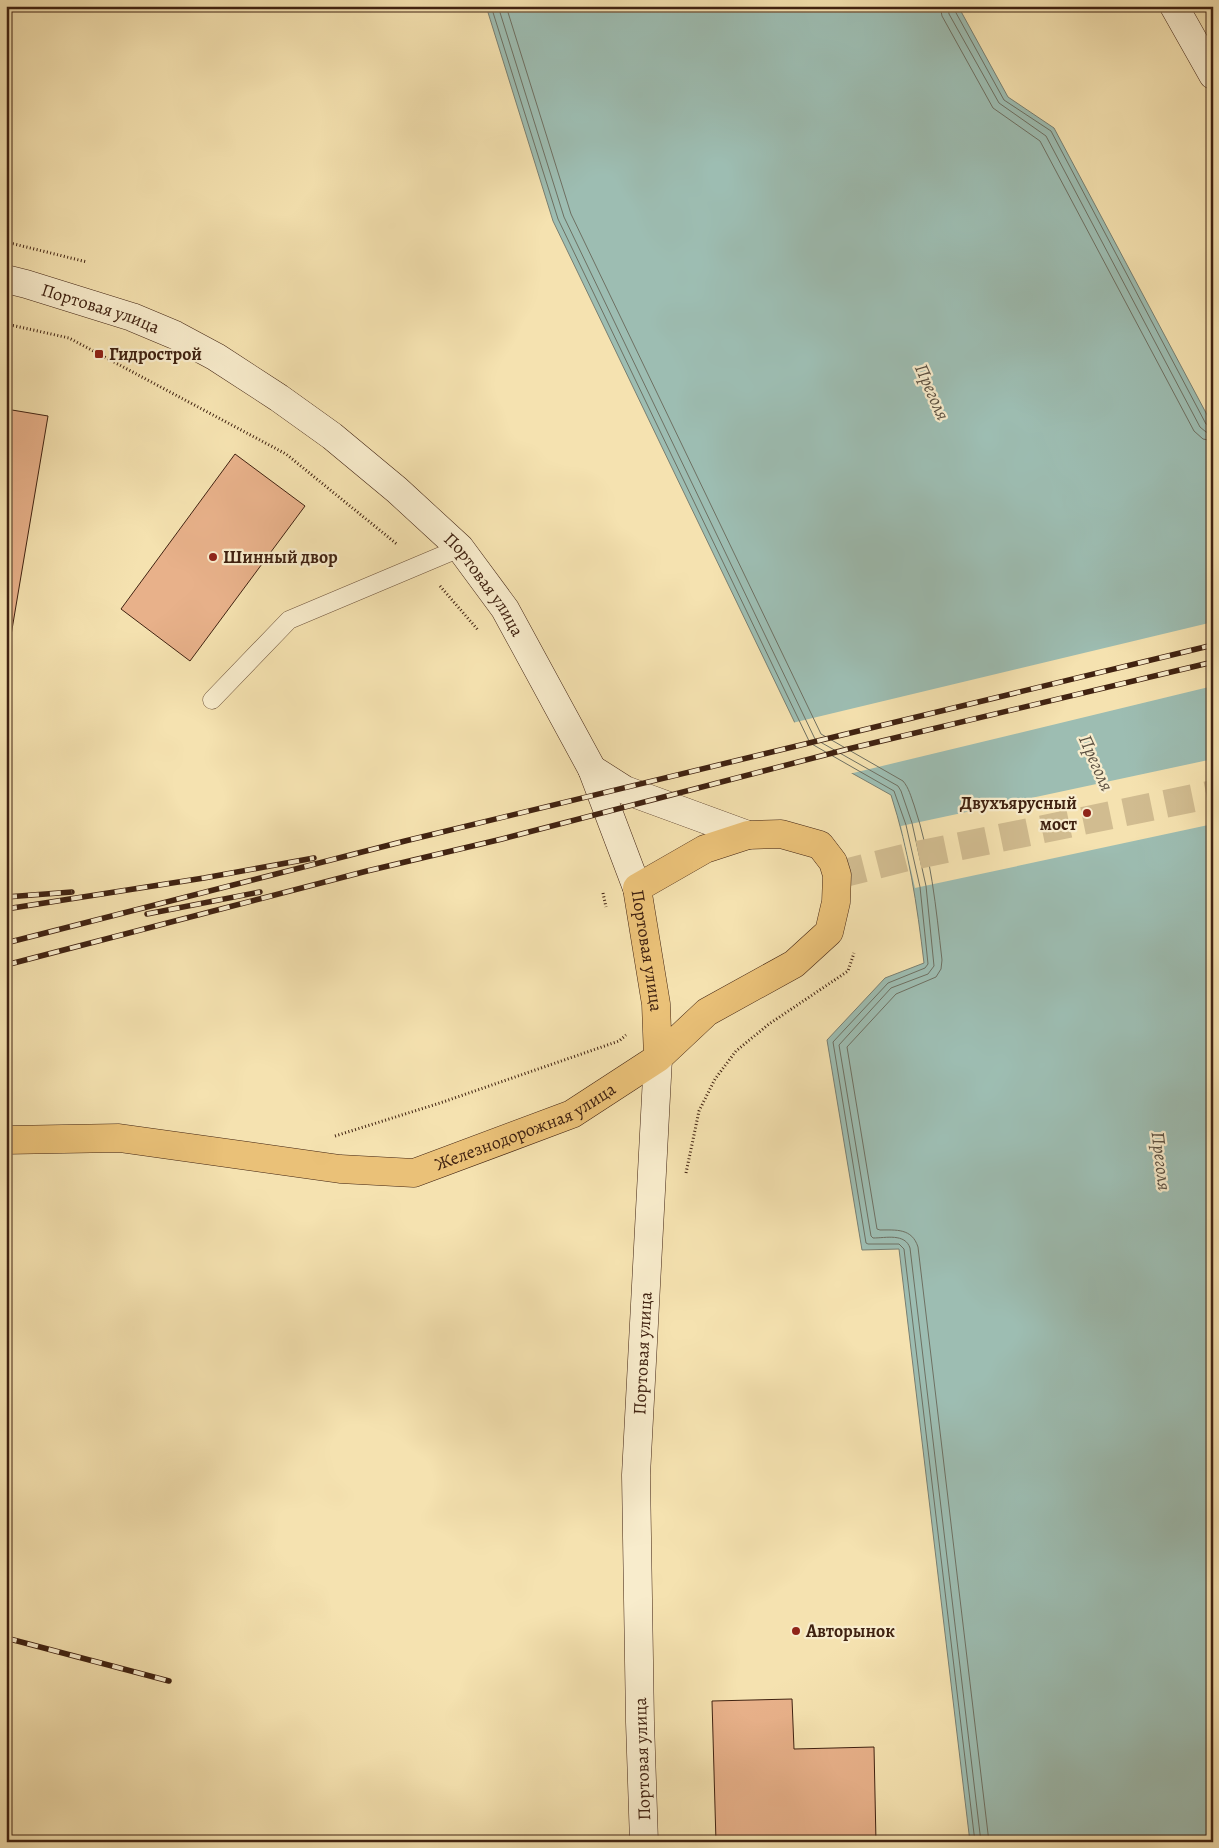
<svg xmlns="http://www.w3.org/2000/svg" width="1219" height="1848" font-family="Alegreya,serif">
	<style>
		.water { fill: #9dbdb2; stroke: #787f72 }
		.pier { fill: #f5e2b0 }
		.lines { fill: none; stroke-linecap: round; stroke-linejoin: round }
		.shore { stroke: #6e7062; stroke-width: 1 }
		.building { fill: #e8b18a; stroke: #402211 }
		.primary-tunnel { stroke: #d1bc90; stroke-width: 28; stroke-dasharray: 28 14; stroke-linecap: butt }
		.lane-casing { stroke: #6d5239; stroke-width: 19 }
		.secondary-casing { stroke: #402211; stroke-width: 29 }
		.primary-casing { stroke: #402211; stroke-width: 29 }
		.path { stroke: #402211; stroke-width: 3; stroke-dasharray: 1 2.5; stroke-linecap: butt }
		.lane { stroke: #f8eccc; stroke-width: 18 }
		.secondary { stroke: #f8eccc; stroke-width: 28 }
		.primary { stroke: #eac178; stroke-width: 28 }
		.rail-casing { stroke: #402211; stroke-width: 5.5 }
		.rail { stroke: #f8eccc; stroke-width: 4; stroke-dasharray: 11; stroke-linecap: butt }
		.poi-dot { fill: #8f2418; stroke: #f8eccc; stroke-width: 2 }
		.labels { text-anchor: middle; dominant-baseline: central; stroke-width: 4.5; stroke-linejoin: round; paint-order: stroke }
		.street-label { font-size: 18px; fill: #402211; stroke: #f8eccc }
		.poi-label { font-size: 18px; font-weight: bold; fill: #402211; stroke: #f8eccc; text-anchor: start }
		.water-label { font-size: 19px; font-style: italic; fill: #5c5041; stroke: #f8eccc }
	</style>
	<rect width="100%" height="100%" fill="#f5e2b0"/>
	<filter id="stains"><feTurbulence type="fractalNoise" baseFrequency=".004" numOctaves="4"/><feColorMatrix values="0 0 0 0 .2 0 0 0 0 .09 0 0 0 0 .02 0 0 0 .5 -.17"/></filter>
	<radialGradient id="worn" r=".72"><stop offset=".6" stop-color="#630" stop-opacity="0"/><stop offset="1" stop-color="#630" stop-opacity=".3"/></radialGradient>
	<path class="water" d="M 486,6 L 958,6 L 1008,97 L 1054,128 L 1213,426 L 1213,1842 L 970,1842 L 899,1249 L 862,1250 L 827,1040 L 885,978 L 924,963 C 917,904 909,851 891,795 L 807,748 L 553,221 Z"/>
	<path class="pier" d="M 1213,622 L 1213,686 L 849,774 L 805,750 L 792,723 Z
		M 1213,759 L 1213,824 L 915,888 L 901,826 Z"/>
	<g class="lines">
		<path class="shore" d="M 491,6 L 558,219 L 810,743 L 894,791 L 906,825 L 920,887 L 928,964 L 925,968 L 888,983 L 833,1042 L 866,1243 L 868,1244 L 899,1244 L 904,1249 L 975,1842
			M 498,6 L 564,217 L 815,739 L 898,786 L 901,791 L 912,823 L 926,886 L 934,966 L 928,974 L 891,988 L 839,1045 L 871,1236 L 873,1238 C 886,1238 905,1233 910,1248 L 981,1842
			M 506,6 L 571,214 L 821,734 L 903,781 C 909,788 911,797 914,805 C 931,855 936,908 942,960 L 941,969 L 936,977 L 896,994 L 847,1047 L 877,1229 L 880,1230 C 896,1230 912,1228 918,1247 L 989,1842
			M 940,6 L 942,16 L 993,108 L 1040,141 L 1194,431 L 1203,439 L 1213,441
			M 948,6 L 949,14 L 999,103 L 1046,136 L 1200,427 L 1206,432 L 1213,434
			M 954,6 L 955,11 L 1004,100 L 1051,131 L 1206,424 L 1213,427"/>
	</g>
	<path class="building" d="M 6,409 L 48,416 L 6,665 Z
		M 235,454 L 305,506 L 190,661 L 121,609 Z
		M 792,1699 L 794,1749 L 874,1747 L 876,1842 L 716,1842 L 712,1701 Z"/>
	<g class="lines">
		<path class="primary-tunnel" d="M 837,875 L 908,857 L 1213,794"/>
		<g class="lane-casing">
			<path id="lane" d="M 212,700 L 289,620 L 460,548"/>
		</g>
		<g class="secondary-casing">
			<g id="secondary">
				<path d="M 1174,6 L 1213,75"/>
				<path id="s1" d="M 6,279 L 26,284 L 132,317 L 175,335 L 216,357 L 279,398 L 332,436 L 397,490 L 460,548 L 505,609 L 592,769 L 637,888"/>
				<path d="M 592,769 L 625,790 L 748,835"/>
				<path id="s2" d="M 644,1842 L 640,1722 L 636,1475 L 658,1058"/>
			</g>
		</g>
		<g class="primary-casing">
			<g id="primary">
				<path id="s3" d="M 6,1140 L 119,1138 L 340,1169 L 414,1173 L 572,1114 L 658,1058 L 707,1012 L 794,964 L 829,932 L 836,902 L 837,875 L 833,862 L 820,845 L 781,834 L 748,835 L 705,849 L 637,888 L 656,1004 L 658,1058"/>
			</g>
		</g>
		<path class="path" d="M 6,242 L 87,262
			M 6,324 L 69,338 L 286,454 L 398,545
			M 440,586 L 478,630
			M 603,893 L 606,907
			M 335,1136 L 440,1103 L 619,1041 L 626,1035
			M 686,1173 L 699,1111 L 715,1079 L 736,1051 L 769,1024 L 848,971 L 854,953"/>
		<use href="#lane" class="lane"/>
		<use href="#secondary" class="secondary"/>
		<use href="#primary" class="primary"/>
		<g class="rail-casing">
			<path id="rail" d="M 6,897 L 72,892
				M 6,909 L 204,878 L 314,858
				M 147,914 L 260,892
				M 6,943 L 405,841 L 1213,645
				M 6,965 L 367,871 L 502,839 L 848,749 L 1213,662
				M 6,1638 L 169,1681"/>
		</g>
		<use href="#rail" class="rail"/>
	</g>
	<g class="poi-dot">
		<rect x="94" y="349" width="10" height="10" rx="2.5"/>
		<circle cx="213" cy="557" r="5"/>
		<circle cx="1087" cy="813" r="5"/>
		<circle cx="796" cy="1631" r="5"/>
	</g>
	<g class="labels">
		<g class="street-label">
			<text stroke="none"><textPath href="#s1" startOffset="99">Портовая улица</textPath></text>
			<text stroke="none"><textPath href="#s1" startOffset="579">Портовая улица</textPath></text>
			<text stroke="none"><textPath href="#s3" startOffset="1249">Портовая улица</textPath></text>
			<text stroke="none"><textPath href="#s3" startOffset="531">Железнодорожная улица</textPath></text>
			<text stroke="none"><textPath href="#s2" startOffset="489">Портовая улица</textPath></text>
			<text transform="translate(642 1759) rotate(-92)">Портовая улица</text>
		</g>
		<g class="poi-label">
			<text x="109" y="354">Гидрострой</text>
			<text x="223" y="557">Шинный двор</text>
			<text x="1077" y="803" text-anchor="end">Двухъярусный<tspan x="1077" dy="21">мост</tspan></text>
			<text x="806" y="1631">Авторынок</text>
		</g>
		<g class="water-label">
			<text transform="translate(932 392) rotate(66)">Преголя</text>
			<text transform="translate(1096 763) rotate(66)">Преголя</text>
			<text transform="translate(1161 1161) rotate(83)">Преголя</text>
		</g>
	</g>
	<rect width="1219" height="1848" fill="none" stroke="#f5e2b0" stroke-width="25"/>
	<rect x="8" y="8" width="1204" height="1833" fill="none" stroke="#402211" stroke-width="2.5"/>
	<rect x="12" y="12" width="1194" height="1823" fill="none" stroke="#402211"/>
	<rect width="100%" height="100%" filter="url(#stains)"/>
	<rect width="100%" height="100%" fill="url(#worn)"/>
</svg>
